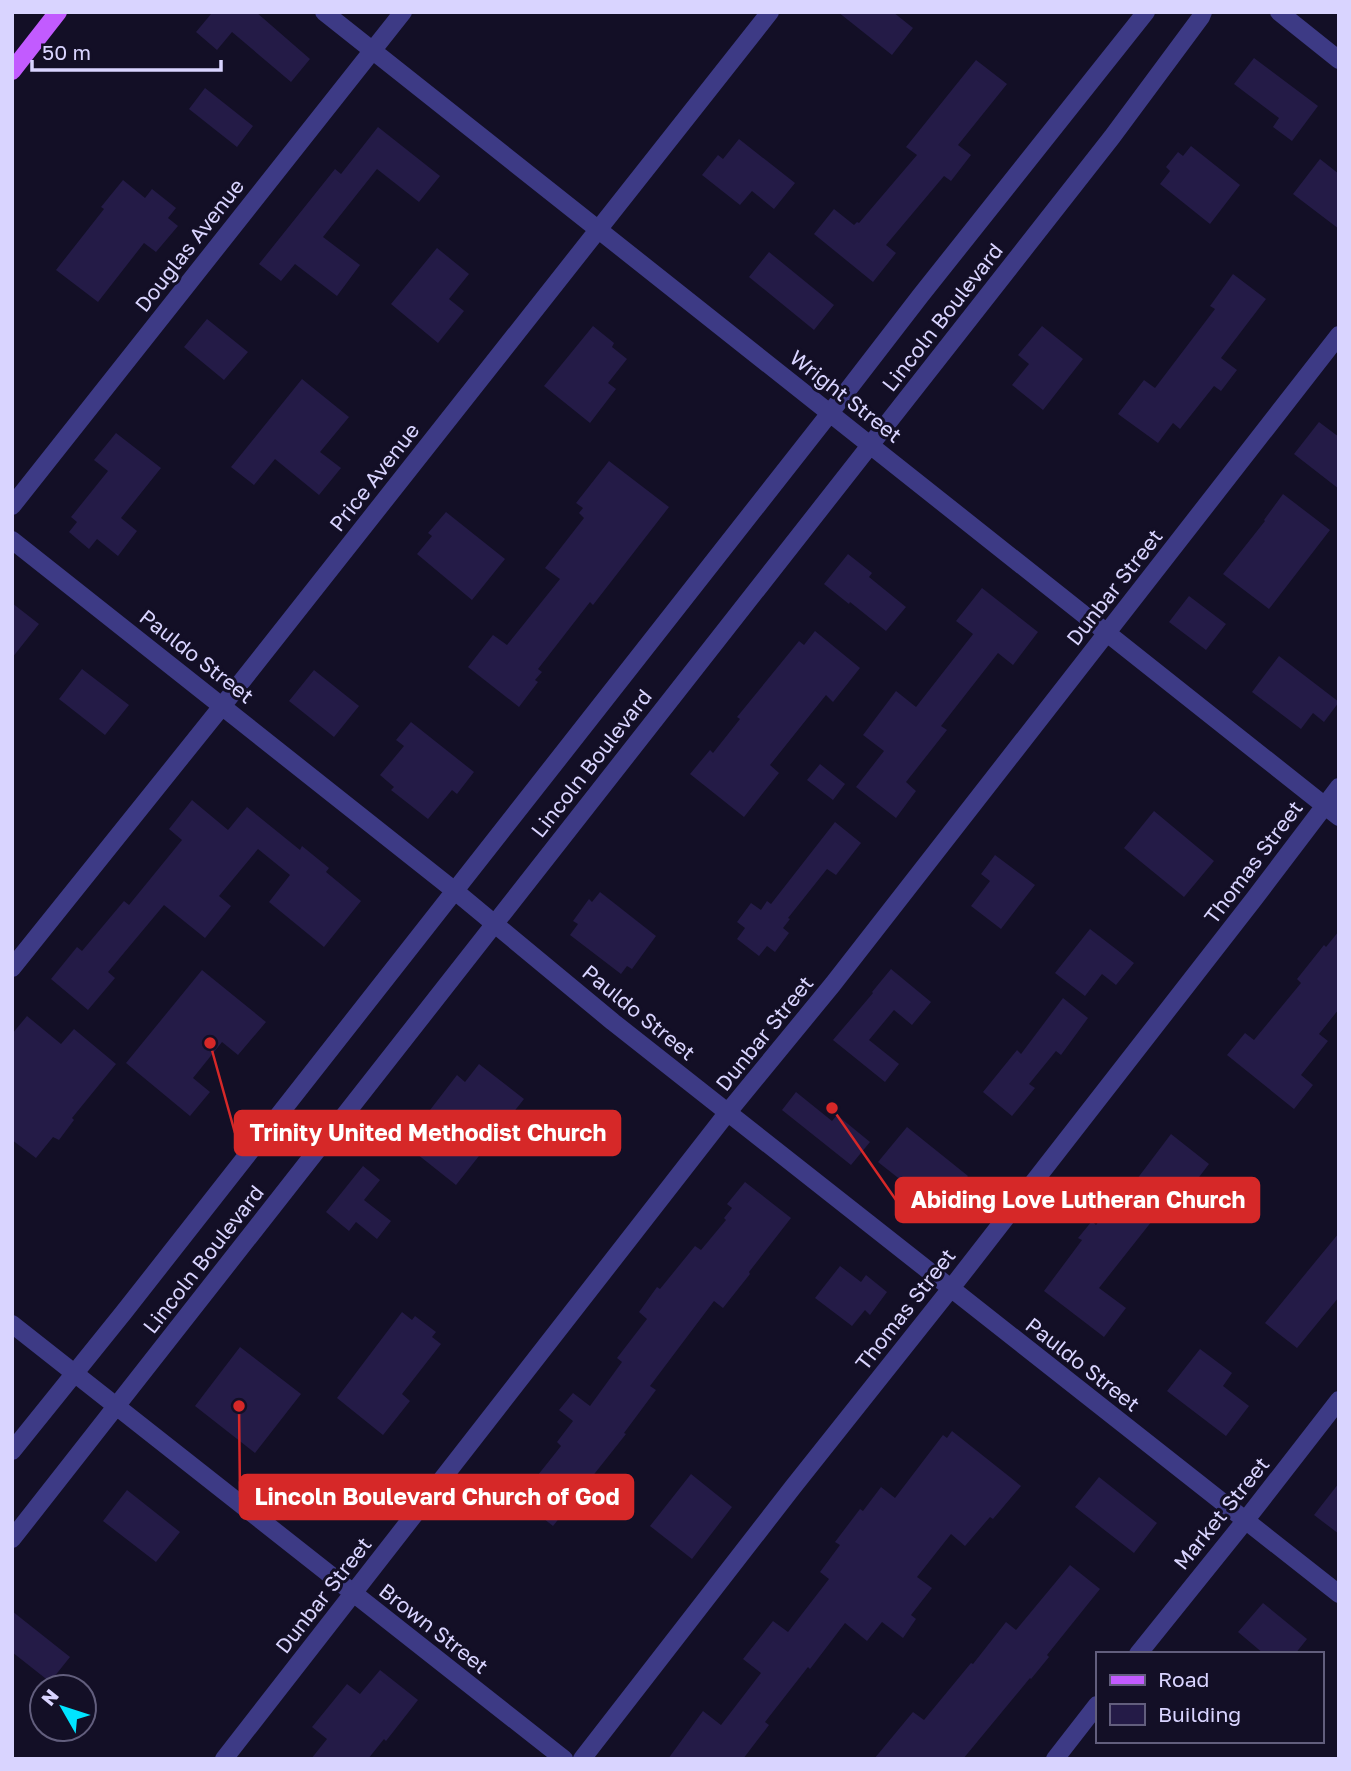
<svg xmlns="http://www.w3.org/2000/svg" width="1351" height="1771" font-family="'Golos Text',sans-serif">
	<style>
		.building { fill: #241b47 }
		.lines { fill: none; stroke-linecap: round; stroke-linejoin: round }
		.minor { stroke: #3d3a85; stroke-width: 18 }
		.tertiary { stroke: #3d3a85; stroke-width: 18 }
		.primary { stroke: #c25bff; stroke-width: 18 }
		.labels { text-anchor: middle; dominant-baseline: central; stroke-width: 6; stroke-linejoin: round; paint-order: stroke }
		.street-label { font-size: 21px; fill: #d9d4ff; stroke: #130f26 }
		.leader { fill: none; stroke: #d62828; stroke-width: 2.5 }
		.callout-dot { fill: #d62828; stroke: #130f26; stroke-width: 2.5 }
		.callout { fill: #d62828; stroke: #d62828; stroke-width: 2.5 }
		.callout-label { font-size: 23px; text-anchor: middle; font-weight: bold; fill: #fff }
	</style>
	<rect width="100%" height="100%" fill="#130f26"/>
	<path class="building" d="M 209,12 L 256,12 L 310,59 L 291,82 L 232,32 L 217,50 L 196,32 L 211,14 Z
		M 838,12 L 893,12 L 913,28 L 892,55 Z
		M 1254,58 L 1318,106 L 1292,141 L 1273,127 L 1279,118 L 1234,84 Z
		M 976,60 L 1007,84 L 958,145 L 971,155 L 951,181 L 944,176 L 886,245 L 896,253 L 873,282 L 814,234 L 834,209 L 854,225 L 857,222 L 859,223 L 917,155 L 906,147 Z
		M 205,88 L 253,126 L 237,147 L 189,109 Z
		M 378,127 L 440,176 L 419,202 L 377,169 L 323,237 L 360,265 L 337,296 L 295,264 L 281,281 L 259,264 L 335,169 L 341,174 Z
		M 739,139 L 795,183 L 774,209 L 752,191 L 740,205 L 702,175 L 718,155 L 723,159 Z
		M 1191,146 L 1240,185 L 1210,224 L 1160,184 L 1170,171 L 1166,167 L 1178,152 L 1183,156 Z
		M 1320,159 L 1339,174 L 1339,229 L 1293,194 Z
		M 123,180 L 145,198 L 152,189 L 176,208 L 168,218 L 178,226 L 156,252 L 144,243 L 98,302 L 56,270 L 104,209 L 101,207 Z
		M 437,248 L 469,274 L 449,299 L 464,311 L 438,343 L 391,304 Z
		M 769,252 L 834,305 L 814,330 L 749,277 Z
		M 1233,274 L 1266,299 L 1221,358 L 1237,370 L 1221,391 L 1214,386 L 1180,429 L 1173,423 L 1158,443 L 1118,414 L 1144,380 L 1155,388 L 1215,309 L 1210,306 Z
		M 207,319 L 248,352 L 224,380 L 184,347 Z
		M 593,326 L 614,343 L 612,347 L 627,359 L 608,383 L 616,389 L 590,423 L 544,386 Z
		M 1042,326 L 1083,359 L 1043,410 L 1012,385 L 1029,364 L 1018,355 Z
		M 302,379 L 349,417 L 320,452 L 341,468 L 319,495 L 275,459 L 254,485 L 231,467 Z
		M 1319,422 L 1339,437 L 1339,489 L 1294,454 Z
		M 116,433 L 161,468 L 121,518 L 137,531 L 118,556 L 97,539 L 89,549 L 69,532 L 77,522 L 71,517 L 108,471 L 94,460 Z
		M 609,461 L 669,507 L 593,605 L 590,602 L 538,669 L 542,672 L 535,680 L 538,682 L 519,707 L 468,667 L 493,635 L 507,645 L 560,579 L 545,568 L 584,518 L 579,513 L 583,508 L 576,503 Z
		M 1283,494 L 1330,530 L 1269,609 L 1223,574 L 1265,521 L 1264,520 Z
		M 446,512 L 505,559 L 472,600 L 417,554 L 432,536 L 428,533 Z
		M 848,554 L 872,573 L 869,577 L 906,607 L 886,631 L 850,602 L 849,604 L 824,584 Z
		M 982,588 L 1038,632 L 1013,665 L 998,653 L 941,726 L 947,730 L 906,782 L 916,791 L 896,818 L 856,787 L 884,751 L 863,735 L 896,691 L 916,707 L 973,634 L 956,621 Z
		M 1189,596 L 1226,624 L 1206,650 L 1169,622 Z
		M 12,603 L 39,624 L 12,658 Z
		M 815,631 L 860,668 L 833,702 L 826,695 L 770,765 L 779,773 L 744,817 L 690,774 L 710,750 L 713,753 L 740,719 L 737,717 L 799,641 L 804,645 Z
		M 1279,656 L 1339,702 L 1324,722 L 1313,713 L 1301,729 L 1252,692 Z
		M 82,669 L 129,705 L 105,735 L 59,699 Z
		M 314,670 L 359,706 L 334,737 L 289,701 Z
		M 411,722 L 474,772 L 457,794 L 452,790 L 428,819 L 391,790 L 394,787 L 380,775 L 404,746 L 396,740 Z
		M 820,764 L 845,784 L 833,800 L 807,780 Z
		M 192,800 L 228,830 L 247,807 L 300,850 L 302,846 L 329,868 L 326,872 L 361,901 L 324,947 L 269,902 L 290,875 L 258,849 L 219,896 L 231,906 L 205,938 L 164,905 L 108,972 L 115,978 L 88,1010 L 51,979 L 77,947 L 82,951 L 124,901 L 129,905 L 182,840 L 169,829 Z
		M 1154,811 L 1214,861 L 1184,897 L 1124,848 Z
		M 835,822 L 861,843 L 836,875 L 827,869 L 788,918 L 790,919 L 783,928 L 789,933 L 775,952 L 767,946 L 759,956 L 737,939 L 745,928 L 737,922 L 751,903 L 761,910 L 767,901 L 771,904 Z
		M 995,855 L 1035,885 L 1001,929 L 971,906 L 990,881 L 981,874 Z
		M 600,892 L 656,936 L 632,969 L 627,966 L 621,974 L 570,935 L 578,924 L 573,921 L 589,899 L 592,902 Z
		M 1090,929 L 1134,963 L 1116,985 L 1102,974 L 1085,996 L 1055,973 Z
		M 1339,931 L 1339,1009 L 1319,1034 L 1328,1041 L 1301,1075 L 1313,1085 L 1294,1109 L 1227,1055 L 1245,1033 L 1254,1040 L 1301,983 L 1297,979 L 1324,945 L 1326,947 Z
		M 891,969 L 931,1002 L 912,1025 L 894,1010 L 869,1040 L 899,1064 L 885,1082 L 833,1040 L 873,993 L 872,992 Z
		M 202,970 L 266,1022 L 238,1055 L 222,1042 L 193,1078 L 210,1092 L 190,1116 L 126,1063 Z
		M 1063,998 L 1088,1018 L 1061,1055 L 1056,1051 L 1029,1084 L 1035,1088 L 1012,1116 L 983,1092 L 1017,1050 L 1021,1054 Z
		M 27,1016 L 61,1044 L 74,1029 L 116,1064 L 72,1118 L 74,1120 L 59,1140 L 53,1137 L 36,1158 L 12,1140 L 12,1034 Z
		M 479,1064 L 524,1099 L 456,1185 L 417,1154 L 434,1134 L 420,1123 L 457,1075 L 465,1082 Z
		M 796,1092 L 832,1121 L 837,1115 L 870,1142 L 851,1165 L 782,1110 Z
		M 907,1127 L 968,1176 L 940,1211 L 878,1162 Z
		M 1171,1134 L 1209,1164 L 1190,1189 L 1182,1183 L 1099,1288 L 1126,1308 L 1104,1337 L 1044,1291 L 1082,1240 L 1078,1238 L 1092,1221 L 1096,1225 L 1131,1180 L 1134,1183 Z
		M 363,1166 L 380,1180 L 364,1200 L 391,1221 L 377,1239 L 356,1222 L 349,1231 L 326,1212 Z
		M 745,1182 L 791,1218 L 749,1272 L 750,1274 L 723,1308 L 714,1301 L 650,1386 L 656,1390 L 624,1433 L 626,1434 L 553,1526 L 515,1496 L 529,1477 L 534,1480 L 561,1446 L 557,1442 L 573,1421 L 559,1410 L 573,1393 L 590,1406 L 622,1362 L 617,1358 L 647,1319 L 639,1312 L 657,1287 L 660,1289 L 695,1246 L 701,1250 L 726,1220 L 724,1218 L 732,1208 L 727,1204 Z
		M 1339,1233 L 1339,1297 L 1297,1348 L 1265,1323 Z
		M 840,1266 L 861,1282 L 866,1275 L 887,1292 L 870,1315 L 865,1310 L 852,1326 L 815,1298 Z
		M 402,1312 L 412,1320 L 415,1316 L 436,1332 L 432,1337 L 441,1344 L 402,1394 L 410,1401 L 383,1435 L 337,1398 Z
		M 240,1347 L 301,1394 L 255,1453 L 195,1406 Z
		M 1200,1349 L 1232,1373 L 1223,1386 L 1249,1406 L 1226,1436 L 1167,1391 Z
		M 952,1431 L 1021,1486 L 993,1519 L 990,1517 L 965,1546 L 951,1534 L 917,1577 L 932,1588 L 911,1615 L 916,1619 L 903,1638 L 882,1622 L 867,1641 L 845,1623 L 810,1669 L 808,1667 L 765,1722 L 769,1725 L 743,1759 L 668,1759 L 703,1711 L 721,1725 L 761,1673 L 743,1659 L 773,1621 L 788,1632 L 829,1579 L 820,1572 L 840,1545 L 835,1542 L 860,1509 L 863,1511 L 881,1487 L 895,1498 L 943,1435 L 947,1438 Z
		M 691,1474 L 732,1507 L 692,1559 L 650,1526 Z
		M 1099,1477 L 1157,1523 L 1134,1553 L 1075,1507 Z
		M 1339,1483 L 1339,1534 L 1314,1515 Z
		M 127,1490 L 180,1532 L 156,1562 L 103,1521 Z
		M 1070,1565 L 1100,1589 L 1047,1655 L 1049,1657 L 1031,1679 L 1030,1678 L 963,1759 L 874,1759 L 913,1712 L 924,1720 L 971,1663 L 973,1664 L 1006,1622 L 1016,1630 Z
		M 1263,1603 L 1307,1639 L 1295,1654 L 1264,1654 L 1238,1632 Z
		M 12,1611 L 70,1657 L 50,1682 L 12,1652 Z
		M 380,1670 L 418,1700 L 386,1741 L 384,1739 L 368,1759 L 311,1759 L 327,1739 L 312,1727 L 347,1684 L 360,1694 Z"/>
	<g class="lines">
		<path class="minor" d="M 324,12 L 1339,817
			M 12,506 L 403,12
			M 12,540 L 455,891 L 613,1022 L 1339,1594
			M 12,968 L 223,705 L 770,12
			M 12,1324 L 564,1759
			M 12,1451 L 124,1312 L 830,413 L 921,295 L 1146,12
			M 12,1539 L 1112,137 L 1201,17 L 1203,12
			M 1138,1654 L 1245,1521 L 1339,1400
			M 224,1759 L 728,1112 L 833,984 L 1339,335
			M 582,1759 L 793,1487 L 952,1287 L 1254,899 L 1339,787
			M 1055,1759 L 1097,1705"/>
		<path class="tertiary" d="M 1279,12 L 1339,60"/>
		<path class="primary" d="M 12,71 L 58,12"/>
	</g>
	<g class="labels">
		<g class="street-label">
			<text transform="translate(189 245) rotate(-52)">Douglas Avenue</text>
			<text transform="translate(942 317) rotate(-52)">Lincoln Boulevard</text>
			<text transform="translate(846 396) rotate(38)">Wright Street</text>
			<text transform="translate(374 477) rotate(-52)">Price Avenue</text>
			<text transform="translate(1114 587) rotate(-52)">Dunbar Street</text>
			<text transform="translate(197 656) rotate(38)">Pauldo Street</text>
			<text transform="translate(591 763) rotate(-52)">Lincoln Boulevard</text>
			<text transform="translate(1253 862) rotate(-53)">Thomas Street</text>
			<text transform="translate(639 1012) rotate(39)">Pauldo Street</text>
			<text transform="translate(764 1033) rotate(-51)">Dunbar Street</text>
			<text transform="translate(203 1259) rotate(-52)">Lincoln Boulevard</text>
			<text transform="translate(905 1309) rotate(-52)">Thomas Street</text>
			<text transform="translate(1083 1364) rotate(38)">Pauldo Street</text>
			<text transform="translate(1221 1513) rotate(-51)">Market Street</text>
			<text transform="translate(323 1595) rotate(-52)">Dunbar Street</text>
			<text transform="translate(434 1628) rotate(38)">Brown Street</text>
		</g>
	</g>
	<path class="leader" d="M210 1043L235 1133M832 1108L896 1200M239 1406L240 1497"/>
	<g class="callout-dot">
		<circle cx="210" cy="1043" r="7"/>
		<circle cx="832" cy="1108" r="7"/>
		<circle cx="239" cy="1406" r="7"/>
	</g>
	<g class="callout">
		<rect x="235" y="1111" width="385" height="44" rx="7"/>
		<rect x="896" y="1178" width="363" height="44" rx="7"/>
		<rect x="240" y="1475" width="393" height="44" rx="7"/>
	</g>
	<g class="callout-label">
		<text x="428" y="1141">Trinity United Methodist Church</text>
		<text x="1078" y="1208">Abiding Love Lutheran Church</text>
		<text x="437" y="1505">Lincoln Boulevard Church of God</text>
	</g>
	<rect width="1351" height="1771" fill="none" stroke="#d9d4ff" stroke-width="28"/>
	<rect x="1096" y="1652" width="228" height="91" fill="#130f26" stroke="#625e7d" stroke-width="2"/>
	<rect x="1110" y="1675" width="35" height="10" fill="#c25bff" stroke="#625e7d" stroke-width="2"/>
	<text x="1158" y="1687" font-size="21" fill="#d9d4ff">Road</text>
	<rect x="1110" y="1704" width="35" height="21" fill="#241b47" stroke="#625e7d" stroke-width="2"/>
	<text x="1158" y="1722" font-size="21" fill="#d9d4ff">Building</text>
	<g transform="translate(63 1708) rotate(309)"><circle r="33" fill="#130f26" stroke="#625e7d" stroke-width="2"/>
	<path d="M0-5L12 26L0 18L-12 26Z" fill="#00e5ff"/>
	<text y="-10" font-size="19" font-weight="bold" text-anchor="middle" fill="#d9d4ff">N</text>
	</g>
	<path d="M32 60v10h189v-10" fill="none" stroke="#d9d4ff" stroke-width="3.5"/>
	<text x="42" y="60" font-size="21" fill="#d9d4ff" stroke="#130f26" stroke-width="5" paint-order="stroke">50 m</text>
</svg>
